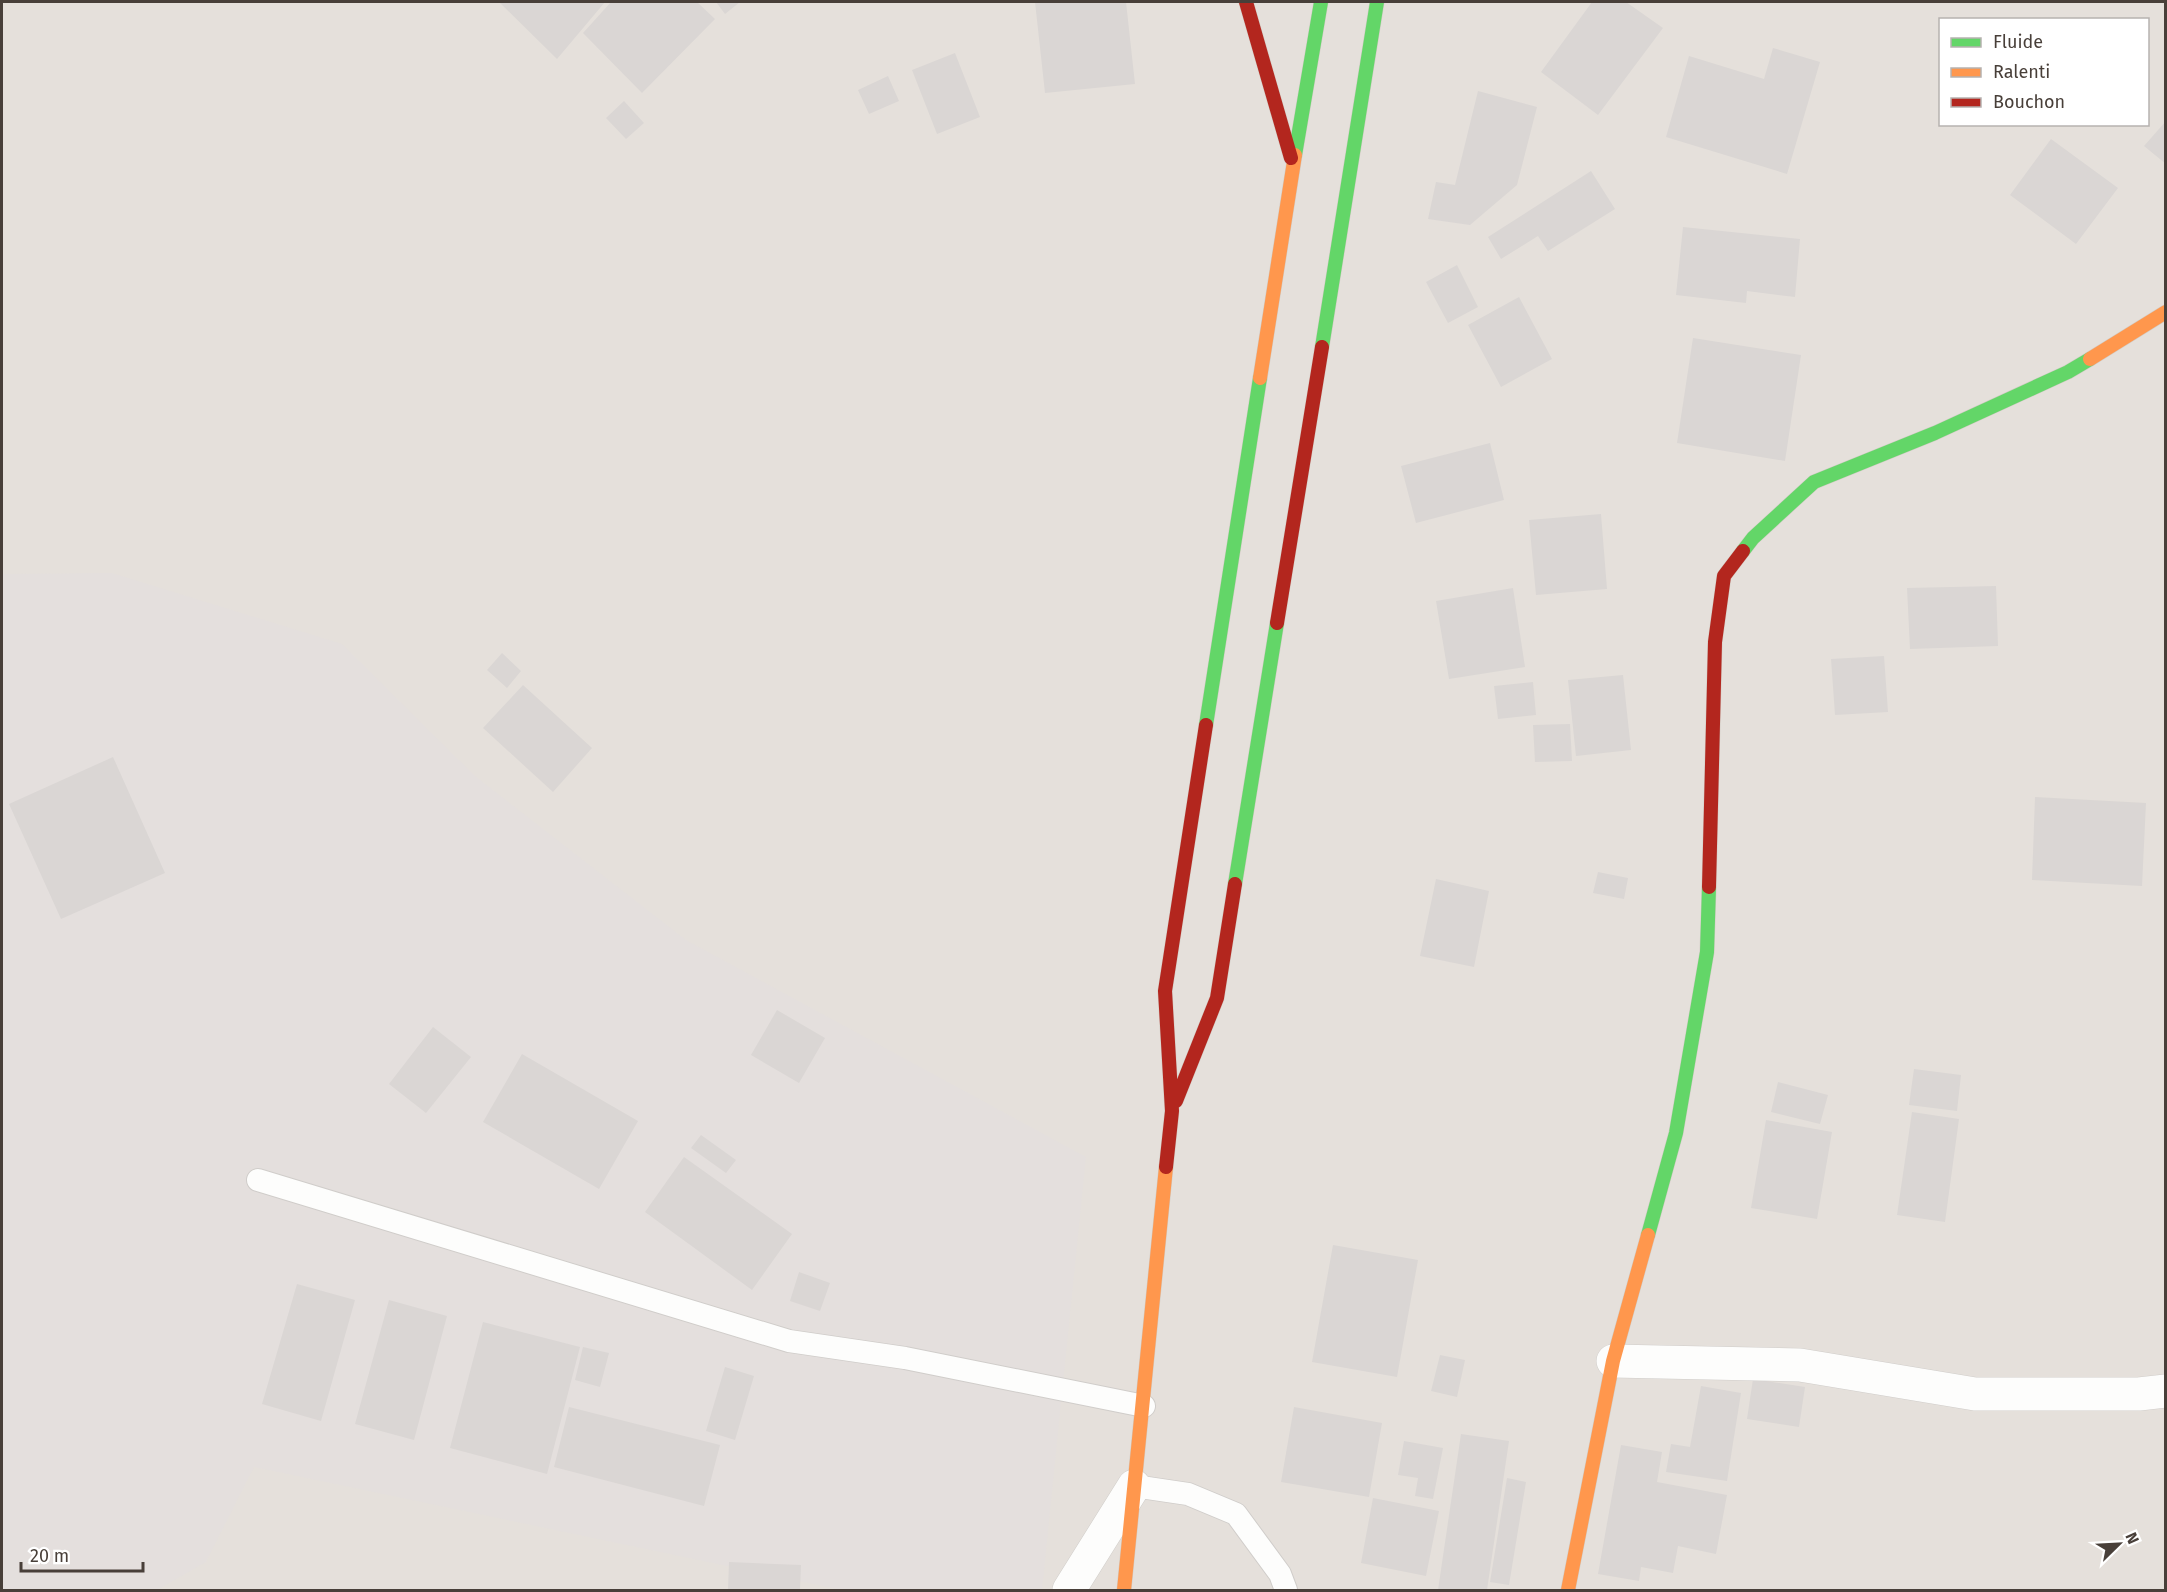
<svg xmlns="http://www.w3.org/2000/svg" width="2167" height="1592" font-family="'Fira Sans',sans-serif">
	<style>
		.residential { fill: #e5e0db; fill-rule: evenodd }
		.industrial { fill: #e4dfdd }
		.building { fill: #dad6d4 }
		.lines { fill: none; stroke-linecap: round; stroke-linejoin: round }
		.lane-casing { stroke: #d0cdca; stroke-width: 24 }
		.street-casing { stroke: #d0cdca; stroke-width: 34 }
		.fast-casing { stroke: #d2ccc5; stroke-width: 15 }
		.slow-casing { stroke: #d2ccc5; stroke-width: 15 }
		.jam-casing { stroke: #d2ccc5; stroke-width: 15 }
		.lane { stroke: #fdfdfc; stroke-width: 22 }
		.street { stroke: #fdfdfc; stroke-width: 33 }
		.fast { stroke: #63d668; stroke-width: 14 }
		.slow { stroke: #ff974d; stroke-width: 14 }
		.jam { stroke: #b3261e; stroke-width: 14 }
	</style>
	<rect width="100%" height="100%" fill="#f2efed"/>
	<path class="residential" d="M 2,2 L 2165,2 L 2165,1590 L 2,1590 ZM 1940,20 L 2148,20 L 2148,124 L 1940,124 Z"/>
	<path class="industrial" d="M 112,573 L 342,644 L 475,776 L 686,940 L 1086,1157 L 1042,1590 L 842,1590 L 254,1467 L 206,1562 L 157,1590 L 2,1590 L 2,574 Z"/>
	<path class="building" d="M 499,2 L 605,2 L 557,59 Z
		M 611,2 L 697,2 L 715,19 L 642,93 L 583,33 Z
		M 716,2 L 740,2 L 725,14 Z
		M 1035,2 L 1126,2 L 1135,84 L 1045,93 Z
		M 1592,2 L 1626,2 L 1663,28 L 1598,115 L 1541,72 Z
		M 1773,48 L 1820,62 L 1787,174 L 1666,137 L 1689,56 L 1764,79 Z
		M 955,53 L 980,117 L 937,134 L 912,70 Z
		M 888,76 L 899,101 L 869,114 L 858,90 Z
		M 1478,91 L 1537,107 L 1517,185 L 1470,225 L 1428,219 L 1436,182 L 1455,185 Z
		M 624,101 L 644,123 L 626,139 L 606,118 Z
		M 2166,121 L 2166,164 L 2144,146 Z
		M 2051,139 L 2118,188 L 2076,244 L 2010,195 Z
		M 1591,171 L 1615,209 L 1548,251 L 1538,236 L 1501,259 L 1488,237 Z
		M 1683,227 L 1800,239 L 1795,297 L 1747,291 L 1746,303 L 1676,295 Z
		M 1457,265 L 1478,307 L 1448,323 L 1426,282 Z
		M 1519,297 L 1552,359 L 1501,387 L 1468,325 Z
		M 1693,338 L 1801,355 L 1785,461 L 1677,443 Z
		M 1490,443 L 1504,500 L 1416,523 L 1401,466 Z
		M 1601,514 L 1607,589 L 1536,595 L 1529,520 Z
		M 1996,586 L 1998,646 L 1910,649 L 1907,588 Z
		M 1513,588 L 1525,667 L 1449,679 L 1436,601 Z
		M 502,653 L 521,671 L 507,688 L 487,670 Z
		M 1884,656 L 1888,712 L 1835,715 L 1831,659 Z
		M 1623,675 L 1631,750 L 1576,756 L 1568,680 Z
		M 1533,682 L 1536,715 L 1498,719 L 1494,686 Z
		M 523,685 L 592,748 L 553,792 L 483,728 Z
		M 1570,724 L 1572,761 L 1535,762 L 1533,725 Z
		M 113,757 L 165,873 L 61,919 L 9,804 Z
		M 2035,797 L 2146,803 L 2142,886 L 2032,880 Z
		M 1598,872 L 1628,878 L 1624,899 L 1593,893 Z
		M 1436,879 L 1489,891 L 1474,967 L 1420,956 Z
		M 777,1010 L 825,1038 L 799,1083 L 751,1055 Z
		M 433,1027 L 471,1057 L 426,1113 L 389,1084 Z
		M 522,1054 L 638,1121 L 599,1189 L 483,1122 Z
		M 1914,1069 L 1961,1075 L 1957,1111 L 1909,1105 Z
		M 1778,1082 L 1828,1095 L 1820,1124 L 1771,1112 Z
		M 1912,1112 L 1959,1119 L 1945,1222 L 1897,1215 Z
		M 1766,1120 L 1832,1132 L 1817,1219 L 1751,1208 Z
		M 701,1135 L 736,1160 L 726,1173 L 691,1148 Z
		M 684,1157 L 792,1234 L 752,1290 L 645,1212 Z
		M 1333,1245 L 1418,1260 L 1397,1377 L 1312,1362 Z
		M 799,1272 L 830,1283 L 820,1311 L 790,1301 Z
		M 297,1284 L 355,1300 L 321,1421 L 262,1404 Z
		M 389,1300 L 447,1316 L 414,1440 L 355,1424 Z
		M 483,1322 L 580,1347 L 547,1474 L 450,1448 Z
		M 583,1347 L 609,1353 L 600,1387 L 575,1380 Z
		M 1440,1355 L 1465,1360 L 1457,1397 L 1431,1391 Z
		M 725,1367 L 754,1376 L 735,1440 L 706,1431 Z
		M 1753,1379 L 1805,1387 L 1799,1427 L 1747,1419 Z
		M 1701,1386 L 1741,1393 L 1727,1481 L 1666,1472 L 1671,1444 L 1690,1447 Z
		M 569,1407 L 720,1445 L 704,1506 L 554,1467 Z
		M 1294,1407 L 1382,1423 L 1369,1497 L 1281,1482 Z
		M 1461,1434 L 1509,1441 L 1487,1590 L 1438,1590 Z
		M 1404,1441 L 1443,1448 L 1433,1499 L 1415,1496 L 1418,1478 L 1398,1475 Z
		M 1621,1445 L 1662,1452 L 1657,1482 L 1727,1495 L 1716,1554 L 1678,1546 L 1673,1573 L 1641,1567 L 1639,1581 L 1598,1574 Z
		M 1507,1478 L 1526,1482 L 1509,1585 L 1490,1582 Z
		M 1373,1498 L 1439,1511 L 1426,1576 L 1361,1563 Z
		M 729,1562 L 801,1565 L 800,1590 L 728,1590 Z"/>
	<g class="lines">
		<g class="lane-casing">
			<path id="lane" d="M 258,1180 L 789,1341 L 905,1358 L 1144,1406
				M 1134,1486 L 1188,1494 L 1236,1514 L 1280,1574 L 1286,1590"/>
		</g>
		<g class="street-casing">
			<path id="street" d="M 1613,1361 L 1800,1365 L 1975,1394 L 2139,1394 L 2166,1391
				M 1069,1590 L 1134,1486"/>
		</g>
		<g class="fast-casing">
			<path id="fast" d="M 1295,155 L 1321,2
				M 1322,347 L 1377,2
				M 1743,551 L 1753,538 L 1814,482 L 1935,433 L 2068,372 L 2090,359
				M 1206,725 L 1260,378
				M 1235,884 L 1277,623
				M 1648,1235 L 1676,1133 L 1707,952 L 1709,887"/>
		</g>
		<g class="slow-casing">
			<path id="slow" d="M 2090,359 L 2166,312
				M 1260,378 L 1295,155
				M 1124,1590 L 1166,1167
				M 1568,1590 L 1613,1361 L 1648,1235"/>
		</g>
		<g class="jam-casing">
			<path id="jam" d="M 1246,2 L 1291,158
				M 1277,623 L 1322,347
				M 1709,887 L 1715,642 L 1724,576 L 1743,551
				M 1176,1101 L 1217,998 L 1235,884
				M 1166,1167 L 1172,1111 L 1165,991 L 1206,725"/>
		</g>
		<use href="#lane" class="lane"/>
		<use href="#street" class="street"/>
		<use href="#fast" class="fast"/>
		<use href="#slow" class="slow"/>
		<use href="#jam" class="jam"/>
	</g>
	<rect width="2167" height="1592" fill="none" stroke="#483f39" stroke-width="6"/>
	<rect x="1939" y="18" width="210" height="108" fill="#ffffff" stroke="#b6b2b0" stroke-width="1.5"/>
	<rect x="1951" y="38" width="30" height="9" fill="#63d668" stroke="#b6b2b0" stroke-width="1.5"/>
	<text x="1993" y="48" font-size="18" fill="#483f39">Fluide</text>
	<rect x="1951" y="68" width="30" height="9" fill="#ff974d" stroke="#b6b2b0" stroke-width="1.5"/>
	<text x="1993" y="78" font-size="18" fill="#483f39">Ralenti</text>
	<rect x="1951" y="98" width="30" height="9" fill="#b3261e" stroke="#b6b2b0" stroke-width="1.5"/>
	<text x="1993" y="108" font-size="18" fill="#483f39">Bouchon</text>
	<g transform="translate(2119 1544) rotate(66)" stroke="#ffffff" stroke-width="4.5" paint-order="stroke">
	<path d="M0-4.5L10 22L0 15L-10 22Z" fill="#483f39"/>
	<text y="-9" font-size="16" font-weight="bold" text-anchor="middle" fill="#483f39">N</text>
	</g>
	<path d="M21 1562v9h122v-9" fill="none" stroke="#483f39" stroke-width="3"/>
	<text x="30" y="1562" font-size="18" fill="#483f39" stroke="#ffffff" stroke-width="4.5" paint-order="stroke">20 m</text>
</svg>
